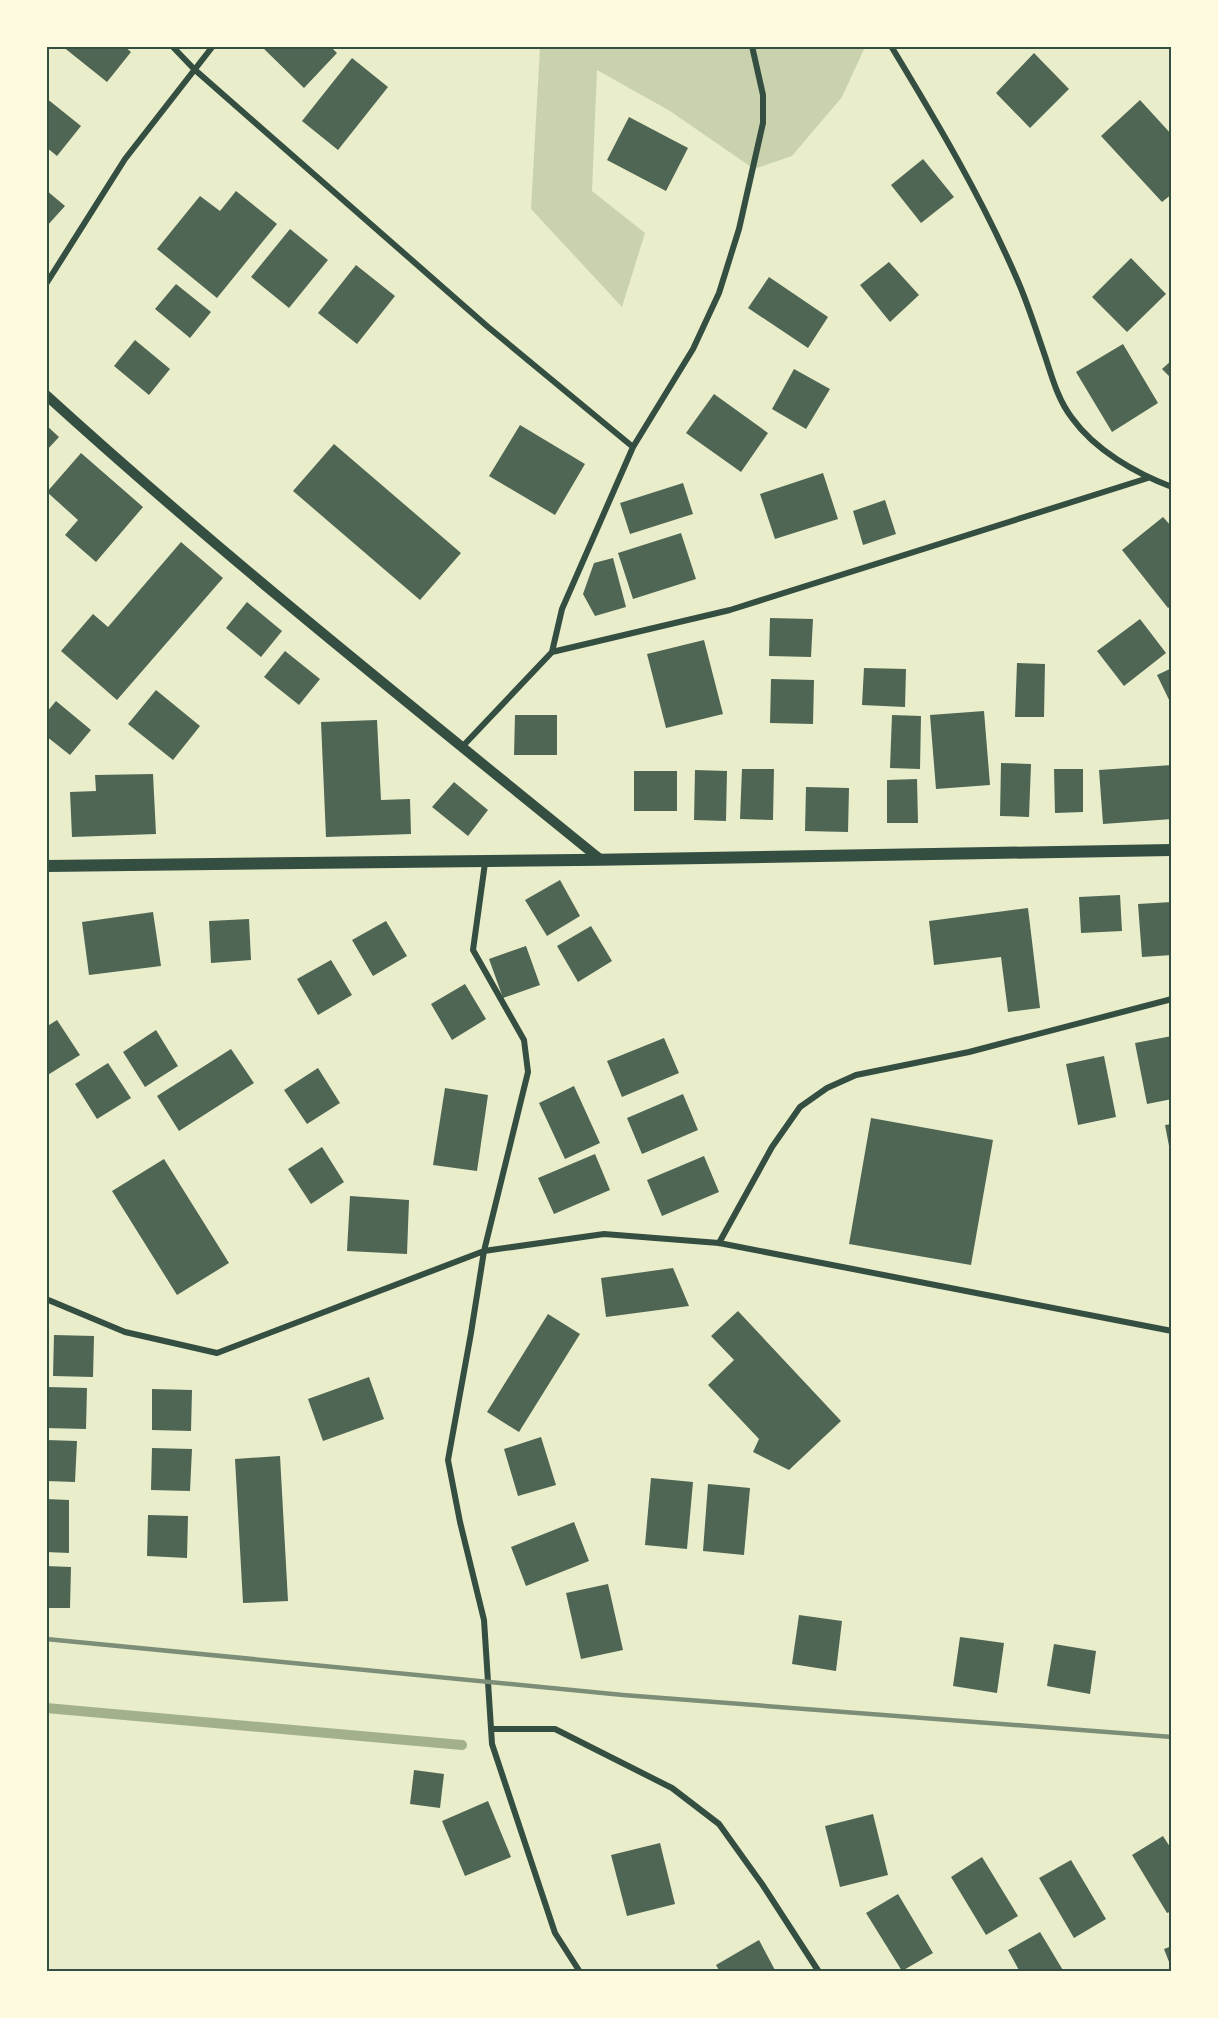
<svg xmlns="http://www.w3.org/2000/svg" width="1218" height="2018" font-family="'Asap Condensed',sans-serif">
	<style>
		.green { fill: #cad2ad }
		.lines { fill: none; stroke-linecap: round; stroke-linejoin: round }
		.stream { stroke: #a3b18a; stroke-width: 10 }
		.building { fill: #4f6655 }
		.minor { stroke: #344e41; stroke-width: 6 }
		.tertiary { stroke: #344e41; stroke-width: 10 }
		.secondary { stroke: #344e41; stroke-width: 12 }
		.rail { stroke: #7c8e77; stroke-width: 4.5 }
		.neatline { fill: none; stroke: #344e41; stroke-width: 2 }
	</style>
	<rect width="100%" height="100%" fill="#e9edc9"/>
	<path class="green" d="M 540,47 L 865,47 L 842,97 L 792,156 L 754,169 L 670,111 L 597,70 L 592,191 L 645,233 L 622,307 L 531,209 Z"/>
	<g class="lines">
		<path class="stream" d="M 46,1708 L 462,1745"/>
	</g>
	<path class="building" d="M 62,46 L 124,46 L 131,52 L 107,82 Z
		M 261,46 L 330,46 L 337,53 L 304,88 Z
		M 1034,53 L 1069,89 L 1030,128 L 996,93 Z
		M 352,58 L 388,87 L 338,150 L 302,121 Z
		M 46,98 L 81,126 L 57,156 L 46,147 Z
		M 1140,100 L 1172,135 L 1172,194 L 1162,202 L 1101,136 Z
		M 629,117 L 688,148 L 666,191 L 607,160 Z
		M 923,159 L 954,197 L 921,223 L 891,185 Z
		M 46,190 L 65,206 L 46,227 Z
		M 236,191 L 277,224 L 217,298 L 157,249 L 200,196 L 220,211 Z
		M 290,229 L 328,260 L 289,308 L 251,277 Z
		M 1131,258 L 1166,294 L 1127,332 L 1092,297 Z
		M 889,262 L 919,295 L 890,322 L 860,285 Z
		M 356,265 L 395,296 L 357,344 L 318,313 Z
		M 769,277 L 828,317 L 808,348 L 748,308 Z
		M 176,284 L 211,312 L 190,338 L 155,309 Z
		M 135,340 L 170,369 L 149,395 L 114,366 Z
		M 1123,344 L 1158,403 L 1112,432 L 1076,372 Z
		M 1172,360 L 1172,379 L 1162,369 Z
		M 794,369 L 830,389 L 806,429 L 772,409 Z
		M 714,394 L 768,433 L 741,472 L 686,433 Z
		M 46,425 L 59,437 L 46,451 Z
		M 520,425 L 585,464 L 555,515 L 489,476 Z
		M 334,444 L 461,553 L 420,600 L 293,491 Z
		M 81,453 L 143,507 L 96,562 L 65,535 L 78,520 L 47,492 Z
		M 823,473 L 838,519 L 775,539 L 760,494 Z
		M 683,483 L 693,514 L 630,534 L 620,503 Z
		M 885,500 L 896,534 L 863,545 L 853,511 Z
		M 1163,517 L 1172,527 L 1172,605 L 1168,608 L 1122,550 Z
		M 681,533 L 696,579 L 633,599 L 618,553 Z
		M 181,542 L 223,578 L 117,700 L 61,651 L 93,614 L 108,627 Z
		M 613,558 L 626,607 L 595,616 L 583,594 L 594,563 Z
		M 247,602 L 282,631 L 261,657 L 226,628 Z
		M 770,618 L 813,619 L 811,657 L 769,656 Z
		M 1140,619 L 1166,653 L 1124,686 L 1097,651 Z
		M 704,640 L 723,714 L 666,728 L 647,654 Z
		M 285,651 L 320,679 L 299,705 L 264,677 Z
		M 1017,663 L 1045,664 L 1044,717 L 1015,717 Z
		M 864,668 L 906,669 L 905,707 L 862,705 Z
		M 1172,668 L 1172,706 L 1157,675 Z
		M 771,679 L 814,680 L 813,724 L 770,723 Z
		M 156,690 L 200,726 L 173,760 L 128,724 Z
		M 56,701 L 91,730 L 70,755 L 46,736 L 46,713 Z
		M 984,711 L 990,785 L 936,789 L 930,715 Z
		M 515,715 L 557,715 L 557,755 L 514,755 Z
		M 892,715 L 921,716 L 920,769 L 890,768 Z
		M 377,720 L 381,800 L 410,799 L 411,834 L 326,837 L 321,722 Z
		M 1001,763 L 1031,764 L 1029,817 L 1000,816 Z
		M 1172,765 L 1172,819 L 1103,824 L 1099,770 Z
		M 742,769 L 774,769 L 773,820 L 740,819 Z
		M 1054,769 L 1083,769 L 1083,812 L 1055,813 Z
		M 695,770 L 727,771 L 726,821 L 694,820 Z
		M 634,771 L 677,771 L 677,811 L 634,811 Z
		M 153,774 L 156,834 L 72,837 L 70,792 L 96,791 L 95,775 Z
		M 917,779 L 918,823 L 887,823 L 887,780 Z
		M 454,782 L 488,810 L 468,836 L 432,807 Z
		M 806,787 L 849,788 L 848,832 L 805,831 Z
		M 560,880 L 580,916 L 547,936 L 525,900 Z
		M 1120,895 L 1122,931 L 1081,933 L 1079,897 Z
		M 1172,902 L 1172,955 L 1142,957 L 1138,904 Z
		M 1028,908 L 1040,1008 L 1008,1012 L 1001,957 L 934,965 L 929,921 Z
		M 153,912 L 161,966 L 89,975 L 82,922 Z
		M 249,919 L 251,960 L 211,963 L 209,921 Z
		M 386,921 L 407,956 L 373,976 L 352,940 Z
		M 591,926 L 612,961 L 578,982 L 557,946 Z
		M 526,946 L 540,985 L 503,998 L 489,959 Z
		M 331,960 L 352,995 L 318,1015 L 297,979 Z
		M 465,984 L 486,1019 L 452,1040 L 431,1004 Z
		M 57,1020 L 80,1055 L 46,1076 L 46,1027 Z
		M 156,1030 L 178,1066 L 145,1087 L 123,1052 Z
		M 1172,1036 L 1172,1099 L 1147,1104 L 1135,1043 Z
		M 664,1038 L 679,1073 L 622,1097 L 607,1061 Z
		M 231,1049 L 254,1083 L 179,1131 L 157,1096 Z
		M 1104,1056 L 1116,1117 L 1078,1125 L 1066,1064 Z
		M 108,1063 L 131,1098 L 97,1119 L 75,1084 Z
		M 318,1068 L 340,1103 L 307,1124 L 284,1090 Z
		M 574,1086 L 600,1143 L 565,1159 L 539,1103 Z
		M 445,1088 L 488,1095 L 477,1171 L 433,1165 Z
		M 683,1094 L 698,1130 L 642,1154 L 627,1118 Z
		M 871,1118 L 993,1140 L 971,1265 L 849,1244 Z
		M 1172,1124 L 1172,1151 L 1170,1151 L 1165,1125 Z
		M 322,1147 L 344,1182 L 311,1204 L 288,1169 Z
		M 595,1154 L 610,1190 L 554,1214 L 538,1178 Z
		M 704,1156 L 719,1192 L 662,1216 L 647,1180 Z
		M 164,1159 L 229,1263 L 177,1295 L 112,1191 Z
		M 350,1196 L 409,1200 L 407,1254 L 347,1251 Z
		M 673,1268 L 689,1306 L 606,1317 L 601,1278 Z
		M 738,1311 L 841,1421 L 789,1470 L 753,1452 L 759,1439 L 708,1385 L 734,1360 L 711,1336 Z
		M 548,1314 L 580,1334 L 519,1432 L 487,1412 Z
		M 54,1335 L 94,1336 L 93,1377 L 53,1376 Z
		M 369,1377 L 384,1419 L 323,1441 L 308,1399 Z
		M 47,1387 L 87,1388 L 86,1429 L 46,1428 Z
		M 152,1389 L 192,1390 L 191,1431 L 152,1430 Z
		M 541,1437 L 556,1485 L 518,1496 L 504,1449 Z
		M 46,1440 L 77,1441 L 75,1482 L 46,1481 Z
		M 152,1448 L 192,1449 L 190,1491 L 151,1490 Z
		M 280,1456 L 288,1601 L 243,1603 L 235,1459 Z
		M 651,1478 L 693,1482 L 687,1549 L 645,1545 Z
		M 708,1484 L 750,1488 L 744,1555 L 703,1551 Z
		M 46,1499 L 69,1500 L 69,1553 L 46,1552 Z
		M 148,1515 L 188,1516 L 187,1558 L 147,1556 Z
		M 574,1522 L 589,1561 L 526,1586 L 511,1547 Z
		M 46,1566 L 71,1567 L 70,1608 L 46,1608 Z
		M 608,1584 L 623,1650 L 581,1659 L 566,1593 Z
		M 799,1615 L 842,1621 L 836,1671 L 792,1664 Z
		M 960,1637 L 1004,1643 L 997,1693 L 953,1686 Z
		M 1054,1644 L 1096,1651 L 1090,1694 L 1047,1686 Z
		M 414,1770 L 444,1774 L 440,1808 L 410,1804 Z
		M 488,1801 L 511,1857 L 465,1876 L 442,1821 Z
		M 873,1814 L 888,1875 L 840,1887 L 825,1826 Z
		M 1163,1836 L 1172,1850 L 1172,1911 L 1167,1913 L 1132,1855 Z
		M 660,1843 L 675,1904 L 627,1916 L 611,1855 Z
		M 982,1857 L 1018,1916 L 986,1935 L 951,1877 Z
		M 1071,1860 L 1106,1919 L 1074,1938 L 1039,1878 Z
		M 898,1894 L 933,1953 L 902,1971 L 866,1913 Z
		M 1040,1932 L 1064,1972 L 1020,1972 L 1008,1950 Z
		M 759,1940 L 776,1972 L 720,1972 L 716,1965 Z
		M 1172,1946 L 1172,1967 L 1171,1967 L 1164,1949 Z"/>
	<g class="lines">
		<path class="minor" d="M 172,46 L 194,69 L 488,327 L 633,447
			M 891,46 C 937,122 982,198 1017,279 C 1028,304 1036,330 1045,356 C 1052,377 1058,400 1072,418 C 1095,450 1135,473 1172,487
			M 46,284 L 125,159 L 213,46
			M 552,652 L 730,610 L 1148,478
			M 462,747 L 552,652 L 562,609 L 633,447 L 693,349 L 719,293 L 739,229 L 763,123 L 763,95 L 752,46
			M 485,863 L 473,950 L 524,1040 L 528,1072 L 484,1251 L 471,1333 L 448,1460 L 460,1522 L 484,1620 L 492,1744 L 555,1933 L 580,1972
			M 719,1243 L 772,1147 L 800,1107 L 827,1088 L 856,1075 L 969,1052 L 1172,999
			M 46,1299 L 125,1332 L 217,1353 L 484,1251 L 604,1234 L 719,1243 L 1172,1331
			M 491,1729 L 555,1729 L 672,1788 L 719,1824 L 762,1884 L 819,1972"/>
		<path class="tertiary" d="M 46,395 C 224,557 413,707 600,859"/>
		<path class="secondary" d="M 46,866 C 422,864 796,856 1172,850"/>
		<path class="rail" d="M 46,1639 L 623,1695 L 1172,1737"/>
	</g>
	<rect width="1218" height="2018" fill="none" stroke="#fefae0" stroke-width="96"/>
	<rect x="48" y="48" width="1122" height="1922" class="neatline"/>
</svg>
